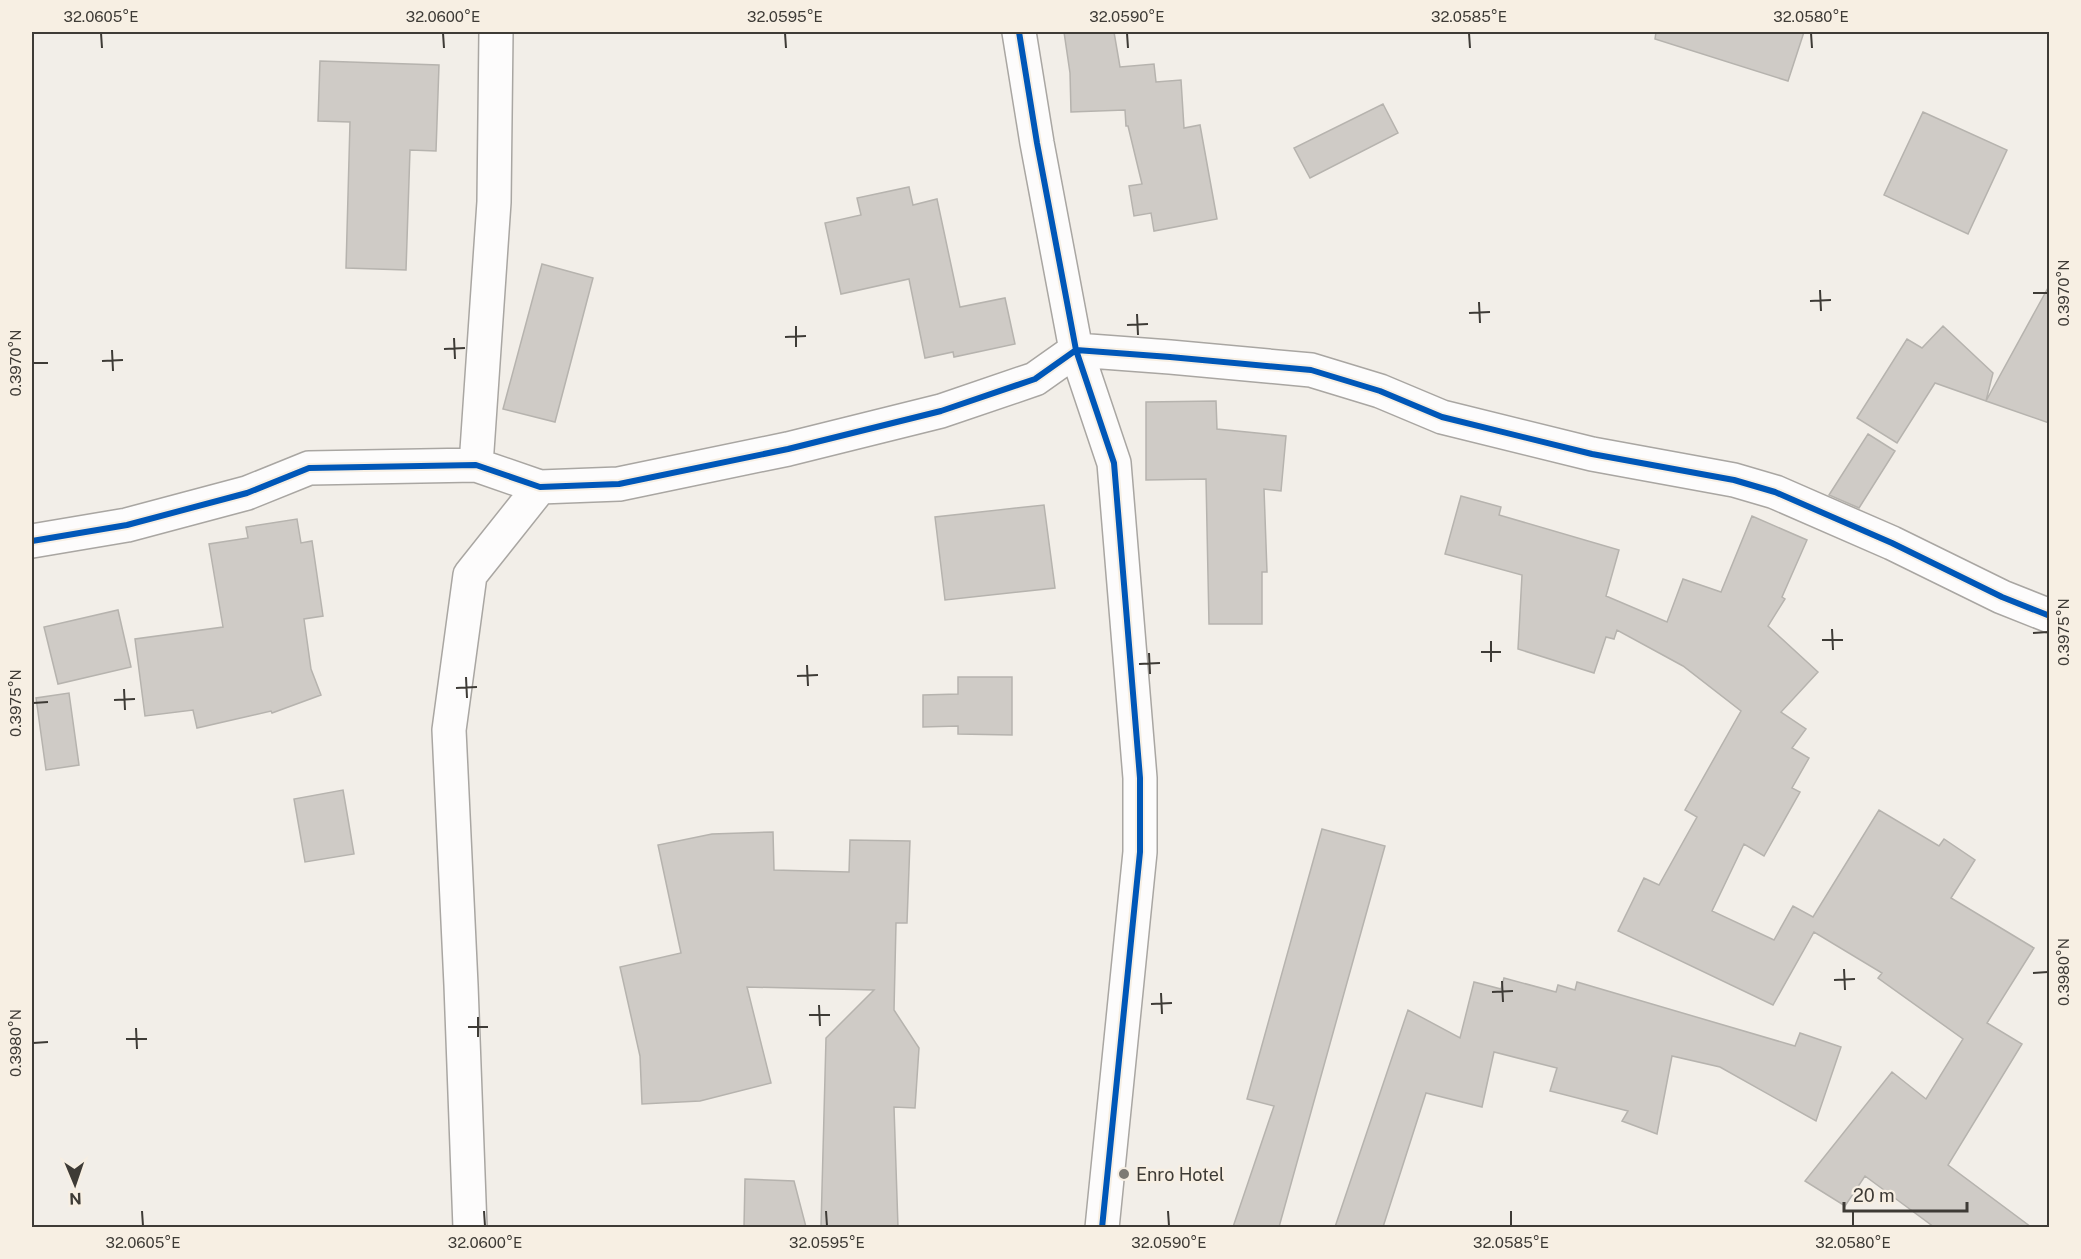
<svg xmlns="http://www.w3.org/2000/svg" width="2081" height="1259" font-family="'Public Sans',sans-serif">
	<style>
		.building { fill: #cfcbc6; stroke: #b6b3ae; stroke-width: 1.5 }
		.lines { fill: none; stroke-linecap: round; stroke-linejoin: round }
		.minor-casing { stroke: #a9a6a2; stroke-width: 36 }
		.minor { stroke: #fdfcfc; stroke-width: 33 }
		.cycleway-casing { stroke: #f7efe3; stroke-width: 10 }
		.cycleway { stroke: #0057b8; stroke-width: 6 }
		.ticks { fill: none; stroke: #3e3b36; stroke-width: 2 }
		.poi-dot { fill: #7d7a74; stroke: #f7efe3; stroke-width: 2 }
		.labels { text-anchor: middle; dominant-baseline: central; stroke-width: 4.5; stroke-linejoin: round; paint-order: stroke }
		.poi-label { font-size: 18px; fill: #3e3b36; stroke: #f7efe3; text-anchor: start }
		.neatline { fill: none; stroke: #3e3b36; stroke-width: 2 }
		.ticks-label { font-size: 15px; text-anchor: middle; fill: #3e3b36 }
	</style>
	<rect width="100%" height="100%" fill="#f2eee8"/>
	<path class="building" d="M 1064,32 L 1114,32 L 1120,67 L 1154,64 L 1156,82 L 1181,80 L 1184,128 L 1200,125 L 1217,219 L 1154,231 L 1151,213 L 1134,216 L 1129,186 L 1142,184 L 1128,126 L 1126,126 L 1125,110 L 1071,112 L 1070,73 Z
		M 1656,32 L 1804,32 L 1788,81 L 1655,39 Z
		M 320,61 L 439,65 L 436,151 L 410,150 L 406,270 L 346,268 L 350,122 L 318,121 Z
		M 1383,104 L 1398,133 L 1310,178 L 1294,148 Z
		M 1923,112 L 2007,150 L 1968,234 L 1884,195 Z
		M 909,187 L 913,205 L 937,199 L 960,307 L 1005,298 L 1015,344 L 954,357 L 953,352 L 925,358 L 909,279 L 841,294 L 825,223 L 861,215 L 857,198 Z
		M 542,264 L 593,278 L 555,422 L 503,409 Z
		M 2049,286 L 2049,423 L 1986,401 Z
		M 1943,326 L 1993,373 L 1986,401 L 1935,383 L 1897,443 L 1857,418 L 1907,339 L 1922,348 Z
		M 1216,401 L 1217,429 L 1286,436 L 1281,491 L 1264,489 L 1267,572 L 1262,572 L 1262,624 L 1209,624 L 1206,479 L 1146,480 L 1146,402 Z
		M 1868,434 L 1895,451 L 1859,508 L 1829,495 Z
		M 1461,496 L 1501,507 L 1499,515 L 1619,550 L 1606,596 L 1667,622 L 1683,579 L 1721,592 L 1752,516 L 1807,540 L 1782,597 L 1785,599 L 1768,626 L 1818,672 L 1781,712 L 1806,729 L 1792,748 L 1809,758 L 1792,788 L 1800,792 L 1764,856 L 1744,844 L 1712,911 L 1774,940 L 1793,906 L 1813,917 L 1879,810 L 1939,846 L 1944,839 L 1975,860 L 1951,898 L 2034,948 L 1987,1023 L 2022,1044 L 1948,1165 L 2031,1227 L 1934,1227 L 1865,1176 L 1845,1206 L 1805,1181 L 1892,1072 L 1926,1099 L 1963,1039 L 1878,978 L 1882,973 L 1814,932 L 1773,1005 L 1618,931 L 1644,878 L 1659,885 L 1697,817 L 1685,810 L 1741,711 L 1683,666 L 1617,630 L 1614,639 L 1606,637 L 1594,673 L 1518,649 L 1522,575 L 1445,554 Z
		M 1044,505 L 1055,588 L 945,600 L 935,517 Z
		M 297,519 L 301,543 L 312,541 L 323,616 L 304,619 L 311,669 L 321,695 L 272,713 L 271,711 L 197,728 L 193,710 L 145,716 L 135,639 L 223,627 L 209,544 L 248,538 L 246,527 Z
		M 118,610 L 131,667 L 58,684 L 44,627 Z
		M 958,677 L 1012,677 L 1012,735 L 958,734 L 958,726 L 923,727 L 923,695 L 958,694 Z
		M 69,693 L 79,765 L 46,770 L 36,698 Z
		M 343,790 L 354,854 L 305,862 L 294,799 Z
		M 1322,829 L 1385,846 L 1279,1227 L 1233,1227 L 1274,1106 L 1247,1099 Z
		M 773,832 L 774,870 L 849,872 L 850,840 L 910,841 L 907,923 L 896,923 L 894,1010 L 919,1048 L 915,1108 L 894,1107 L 898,1227 L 821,1227 L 826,1038 L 874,990 L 747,987 L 771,1083 L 700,1101 L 642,1104 L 640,1056 L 620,967 L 681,953 L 658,845 L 712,834 Z
		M 1504,978 L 1556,992 L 1558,985 L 1575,990 L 1577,982 L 1795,1046 L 1800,1033 L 1841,1047 L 1816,1121 L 1720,1067 L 1672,1056 L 1657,1134 L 1622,1121 L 1628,1111 L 1550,1091 L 1557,1068 L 1494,1052 L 1482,1107 L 1426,1093 L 1383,1227 L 1335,1227 L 1408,1010 L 1460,1038 L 1474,982 L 1501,989 Z
		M 745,1179 L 794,1181 L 806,1227 L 744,1227 Z"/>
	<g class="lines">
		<g class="minor-casing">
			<path id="minor" d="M 1019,32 L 1037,143 L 1076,350 L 1170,357 L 1311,370 L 1380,391 L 1442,417 L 1592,454 L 1734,480 L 1775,492 L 1892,543 L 2002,597 L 2050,616
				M 476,465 L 494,202 L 496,32
				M 32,541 L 127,525 L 247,493 L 309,468 L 476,465 L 540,487 L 619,484 L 788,449 L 941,411 L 1035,379 L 1076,350 L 1114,463 L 1140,778 L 1140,852 L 1102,1228
				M 470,1228 L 461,985 L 449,730 L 470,575 L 540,487"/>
		</g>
		<use href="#minor" class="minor"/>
		<g class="cycleway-casing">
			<path id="cycleway" d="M 1019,32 L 1037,143 L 1076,350 L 1170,357 L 1311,370 L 1380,391 L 1442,417 L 1592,454 L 1734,480 L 1775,492 L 1892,543 L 2002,597 L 2050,616
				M 32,541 L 127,525 L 247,493 L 309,468 L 476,465 L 540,487 L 619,484 L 788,449 L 941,411 L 1035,379 L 1076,350 L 1114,463 L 1140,778 L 1140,852 L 1102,1228"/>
		</g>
		<use href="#cycleway" class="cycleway"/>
	</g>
	<path class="ticks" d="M 101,33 L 102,48M 443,33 L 444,48M 785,33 L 786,48M 1127,33 L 1128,48M 1469,33 L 1470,48M 1811,33 L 1812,48M 1820,290 L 1821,311M 2033,293 L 2048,293M 1810,301 L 1831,300M 1479,302 L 1480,323M 1469,313 L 1490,312M 1137,314 L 1138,335M 1127,325 L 1148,324M 796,326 L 796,347M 785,337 L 806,336M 454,338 L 455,359M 444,349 L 465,348M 112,350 L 113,371M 102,361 L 123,360M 33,363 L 48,363M 1832,629 L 1833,650M 2033,633 L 2048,632M 1822,640 L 1843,640M 1491,641 L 1491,662M 1481,652 L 1501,652M 1149,653 L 1150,674M 1139,664 L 1160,663M 807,665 L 808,686M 797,676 L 818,675M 466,677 L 467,698M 456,688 L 477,687M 124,689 L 125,710M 114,700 L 135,699M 33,703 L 48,702M 1844,969 L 1845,990M 2033,973 L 2048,972M 1834,980 L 1855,979M 1502,981 L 1503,1002M 1492,992 L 1513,991M 1161,993 L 1162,1014M 1151,1004 L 1172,1003M 819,1005 L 820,1026M 809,1015 L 830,1015M 478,1017 L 478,1037M 468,1027 L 488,1027M 136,1028 L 137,1049M 126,1039 L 147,1039M 33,1043 L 48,1042M 142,1211 L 143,1226M 484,1211 L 485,1226M 826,1211 L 827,1226M 1168,1211 L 1169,1226M 1511,1211 L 1511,1226M 1853,1211 L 1853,1226"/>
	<circle class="poi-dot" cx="1124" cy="1174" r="6"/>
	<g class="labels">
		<g class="poi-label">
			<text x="1136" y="1174">Enro Hotel</text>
		</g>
	</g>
	<rect width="2081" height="1259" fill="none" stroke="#f7efe3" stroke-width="66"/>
	<g transform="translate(75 1184) rotate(178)" stroke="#f7efe3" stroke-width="4.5" paint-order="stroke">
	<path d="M0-4.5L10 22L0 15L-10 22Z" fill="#3e3b36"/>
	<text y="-9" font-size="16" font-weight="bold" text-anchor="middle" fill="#3e3b36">N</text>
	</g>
	<path d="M1844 1202v9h123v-9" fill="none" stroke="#3e3b36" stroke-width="3"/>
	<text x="1853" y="1202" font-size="18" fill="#3e3b36" stroke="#f7efe3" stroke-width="4.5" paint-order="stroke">20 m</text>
	<rect x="33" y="33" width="2015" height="1193" class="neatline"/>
	<g class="ticks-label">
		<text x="101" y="22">32.0605°E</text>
		<text x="443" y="22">32.0600°E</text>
		<text x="785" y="22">32.0595°E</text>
		<text x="1127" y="22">32.0590°E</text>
		<text x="1469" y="22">32.0585°E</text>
		<text x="1811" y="22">32.0580°E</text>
		<text transform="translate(2064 293) rotate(-90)" y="5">0.3970°N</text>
		<text transform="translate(16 363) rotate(-90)" y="5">0.3970°N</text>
		<text transform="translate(2064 632) rotate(-90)" y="5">0.3975°N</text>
		<text transform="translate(16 703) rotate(-90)" y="5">0.3975°N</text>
		<text transform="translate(2064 972) rotate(-90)" y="5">0.3980°N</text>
		<text transform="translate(16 1043) rotate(-90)" y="5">0.3980°N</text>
		<text x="143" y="1248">32.0605°E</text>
		<text x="485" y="1248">32.0600°E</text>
		<text x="827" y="1248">32.0595°E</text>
		<text x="1169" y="1248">32.0590°E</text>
		<text x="1511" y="1248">32.0585°E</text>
		<text x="1853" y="1248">32.0580°E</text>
	</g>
</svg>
